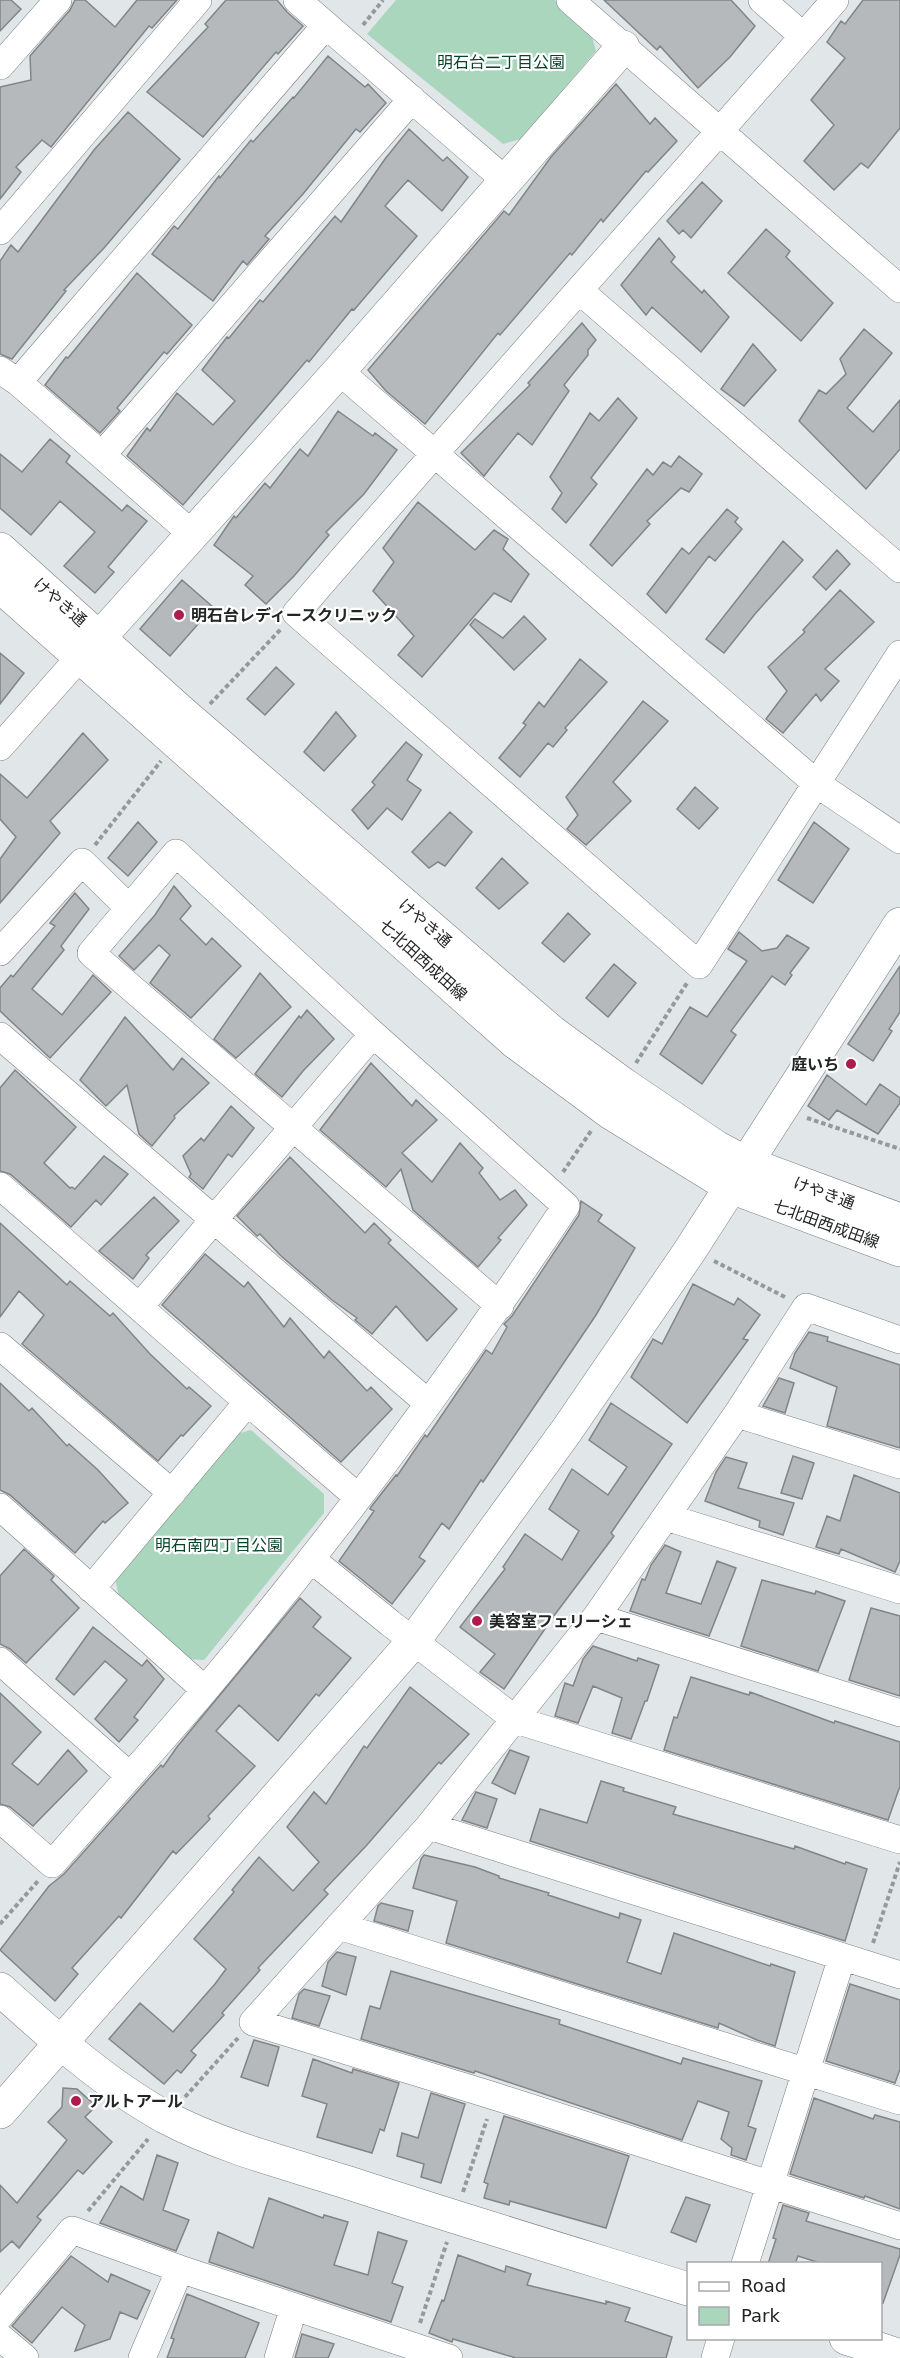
<svg xmlns="http://www.w3.org/2000/svg" width="900" height="2358" font-family="'DejaVu Sans','Noto Sans JP',sans-serif">
	<style>
		.green { fill: #aad6be }
		.building { fill: #b6b9bc; stroke: #828588; stroke-width: 1.5 }
		.lines { fill: none; stroke-linecap: round; stroke-linejoin: round }
		.minor-casing { stroke: #7a7f80; stroke-width: 28 }
		.tertiary-casing { stroke: #7a7f80; stroke-width: 34 }
		.path { stroke: #95999a; stroke-width: 4; stroke-dasharray: 4.5 3; stroke-linecap: butt }
		.minor { stroke: #fff; stroke-width: 27 }
		.tertiary { stroke: #fff; stroke-width: 33 }
		.poi-dot { fill: #ae1c4c; stroke: #fff; stroke-width: 2 }
		.labels { text-anchor: middle; dominant-baseline: central; stroke-width: 4.5; stroke-linejoin: round; paint-order: stroke }
		.park-label { font-size: 16px; fill: #07432b; stroke: #fff }
		.street-label { font-size: 16px; fill: #232525; stroke: #fff }
		.poi-label { font-size: 16px; font-weight: bold; fill: #232525; stroke: #fff; text-anchor: start }
	</style>
	<rect width="100%" height="100%" fill="#e1e6e8"/>
	<path class="green" d="M 396,0 L 555,0 L 590,29 L 596,51 L 521,139 L 503,144 L 367,34 Z
		M 251,1430 L 324,1494 L 324,1513 L 204,1660 L 187,1659 L 120,1601 L 115,1578 L 230,1436 Z"/>
	<path class="building" d="M 0,0 L 11,0 L 21,9 L 0,31 Z
		M 75,0 L 85,0 L 115,27 L 137,0 L 177,0 L 152,28 L 149,26 L 51,147 L 42,140 L 16,167 L 21,172 L 0,199 L 0,87 L 31,80 L 30,56 L 70,10 Z
		M 226,0 L 277,0 L 287,12 L 303,26 L 278,54 L 276,52 L 203,137 L 147,92 L 208,27 L 205,24 Z
		M 604,0 L 731,0 L 755,26 L 730,57 L 698,88 L 660,46 L 657,50 Z
		M 863,0 L 900,0 L 900,128 L 868,168 L 861,163 L 834,190 L 804,161 L 834,125 L 811,100 L 845,58 L 827,42 L 841,21 L 845,24 Z
		M 328,56 L 365,87 L 368,84 L 386,103 L 360,132 L 356,129 L 303,194 L 265,236 L 269,239 L 247,265 L 243,261 L 213,301 L 152,254 L 174,226 L 178,229 L 219,176 L 220,178 L 251,140 L 253,142 L 293,97 L 294,98 Z
		M 616,84 L 650,124 L 655,118 L 677,141 L 648,172 L 646,171 L 603,222 L 601,219 L 572,255 L 570,253 L 500,335 L 498,333 L 425,424 L 386,391 L 368,370 L 504,211 L 509,215 L 551,157 Z
		M 128,112 L 180,159 L 104,248 L 64,290 L 66,291 L 12,359 L 0,354 L 0,261 L 11,245 L 18,252 L 94,150 Z
		M 409,129 L 443,161 L 447,157 L 468,177 L 442,211 L 408,180 L 385,206 L 417,236 L 354,310 L 352,309 L 309,362 L 307,360 L 183,505 L 127,456 L 147,428 L 150,431 L 177,393 L 213,425 L 235,401 L 202,370 L 227,337 L 229,338 L 260,300 L 263,302 L 335,216 L 341,222 L 385,159 Z
		M 702,182 L 722,201 L 691,238 L 683,230 L 679,234 L 667,221 Z
		M 766,229 L 790,251 L 786,257 L 833,303 L 801,341 L 728,273 Z
		M 659,238 L 675,257 L 671,262 L 702,293 L 704,290 L 729,317 L 701,352 L 652,307 L 646,315 L 621,285 Z
		M 137,273 L 192,325 L 167,354 L 164,352 L 117,408 L 120,411 L 100,433 L 45,385 L 66,357 L 68,358 Z
		M 582,323 L 596,340 L 588,350 L 588,355 L 564,385 L 569,391 L 532,445 L 518,433 L 484,476 L 461,453 L 530,385 L 528,383 Z
		M 864,329 L 892,353 L 847,408 L 873,432 L 900,400 L 900,449 L 866,489 L 799,421 L 819,390 L 826,394 L 846,374 L 840,359 Z
		M 753,344 L 776,370 L 744,406 L 721,389 Z
		M 618,398 L 637,418 L 591,478 L 597,484 L 566,523 L 552,509 L 562,493 L 550,477 L 590,413 L 599,421 Z
		M 338,411 L 373,436 L 375,433 L 397,450 L 364,494 L 326,532 L 329,535 L 294,576 L 266,604 L 245,585 L 253,576 L 214,545 L 234,516 L 236,518 L 265,483 L 270,488 L 300,449 L 308,456 Z
		M 50,439 L 70,456 L 66,462 L 122,511 L 127,505 L 147,521 L 108,567 L 114,572 L 95,593 L 64,566 L 95,532 L 60,501 L 31,535 L 0,508 L 0,454 L 22,472 Z
		M 679,456 L 702,474 L 689,492 L 681,488 L 647,521 L 650,524 L 612,566 L 590,545 L 647,469 L 653,475 L 663,462 L 671,467 Z
		M 418,502 L 475,550 L 494,530 L 508,539 L 503,549 L 529,574 L 511,602 L 494,593 L 422,677 L 398,655 L 414,636 L 373,591 L 394,562 L 383,548 Z
		M 727,509 L 738,518 L 735,522 L 742,529 L 715,561 L 709,556 L 666,613 L 647,594 L 682,548 L 689,554 Z
		M 783,541 L 803,560 L 755,614 L 724,653 L 706,639 Z
		M 837,550 L 850,564 L 826,590 L 813,577 Z
		M 182,580 L 213,607 L 170,656 L 140,629 Z
		M 840,590 L 874,622 L 825,669 L 839,681 L 821,701 L 816,694 L 783,733 L 766,719 L 787,691 L 768,667 L 805,632 L 803,630 Z
		M 524,616 L 546,639 L 514,670 L 470,625 L 475,619 L 503,638 Z
		M 0,653 L 24,673 L 0,704 Z
		M 580,659 L 607,682 L 565,728 L 567,730 L 553,747 L 548,743 L 520,777 L 499,758 L 526,725 L 523,723 L 539,702 L 544,707 Z
		M 276,667 L 294,684 L 265,715 L 247,699 Z
		M 643,701 L 668,721 L 613,782 L 631,801 L 586,845 L 567,829 L 578,815 L 566,797 Z
		M 336,712 L 356,736 L 324,771 L 304,752 Z
		M 83,733 L 108,760 L 50,821 L 60,833 L 0,903 L 0,859 L 16,837 L 0,819 L 0,774 L 27,798 Z
		M 406,742 L 422,755 L 407,780 L 421,790 L 402,820 L 387,808 L 368,829 L 352,810 L 375,785 L 372,782 Z
		M 695,787 L 718,808 L 699,829 L 677,809 Z
		M 450,812 L 472,832 L 445,866 L 438,862 L 429,868 L 412,852 Z
		M 138,822 L 157,842 L 128,876 L 108,858 Z
		M 814,822 L 849,849 L 813,903 L 778,880 Z
		M 502,858 L 528,883 L 499,909 L 476,888 Z
		M 174,886 L 191,906 L 180,919 L 206,945 L 212,938 L 241,966 L 191,1018 L 150,983 L 170,955 L 159,945 L 134,970 L 119,956 L 155,915 Z
		M 75,893 L 89,909 L 61,946 L 64,950 L 32,989 L 62,1015 L 93,975 L 111,992 L 50,1058 L 0,1011 L 0,988 L 11,975 L 13,977 L 55,926 L 50,923 Z
		M 568,913 L 590,934 L 564,962 L 542,943 Z
		M 739,932 L 762,951 L 777,948 L 787,935 L 809,948 L 790,973 L 792,975 L 785,985 L 772,976 L 731,1031 L 736,1035 L 702,1084 L 660,1054 L 690,1007 L 707,1017 L 747,961 L 728,949 Z
		M 614,964 L 636,983 L 608,1017 L 586,998 Z
		M 900,966 L 900,1012 L 889,1029 L 892,1031 L 873,1061 L 848,1044 Z
		M 260,973 L 291,1007 L 236,1058 L 214,1039 Z
		M 307,1010 L 334,1039 L 303,1071 L 282,1097 L 255,1074 L 299,1016 L 301,1018 Z
		M 125,1017 L 173,1070 L 182,1058 L 209,1083 L 174,1116 L 175,1118 L 152,1146 L 139,1134 L 127,1085 L 106,1106 L 80,1080 Z
		M 371,1063 L 412,1106 L 416,1100 L 437,1120 L 402,1153 L 432,1182 L 460,1143 L 483,1168 L 479,1173 L 500,1200 L 515,1190 L 527,1205 L 498,1238 L 501,1240 L 478,1267 L 413,1210 L 401,1169 L 386,1187 L 320,1130 Z
		M 15,1070 L 76,1127 L 44,1163 L 70,1188 L 72,1187 L 75,1189 L 104,1156 L 128,1174 L 101,1205 L 96,1200 L 71,1227 L 10,1174 L 0,1171 L 0,1088 Z
		M 827,1075 L 866,1105 L 880,1084 L 900,1098 L 900,1103 L 878,1134 L 837,1110 L 829,1120 L 808,1106 Z
		M 231,1106 L 254,1128 L 232,1157 L 228,1154 L 203,1189 L 189,1177 L 191,1174 L 183,1156 L 201,1138 L 204,1141 Z
		M 290,1157 L 365,1233 L 374,1223 L 391,1240 L 388,1243 L 457,1309 L 427,1341 L 396,1306 L 372,1334 L 355,1320 L 357,1318 L 332,1300 L 280,1255 L 260,1234 L 257,1236 L 237,1216 Z
		M 154,1197 L 179,1221 L 146,1255 L 149,1258 L 133,1279 L 99,1251 Z
		M 581,1201 L 602,1215 L 598,1221 L 635,1248 L 596,1315 L 515,1435 L 483,1482 L 481,1480 L 449,1529 L 442,1523 L 419,1557 L 425,1561 L 392,1604 L 339,1561 L 374,1511 L 370,1509 L 371,1507 L 396,1475 L 397,1476 L 425,1435 L 427,1437 L 486,1350 L 492,1354 L 507,1327 L 504,1324 L 512,1316 L 579,1215 Z
		M 0,1223 L 67,1285 L 70,1281 L 110,1316 L 113,1313 L 150,1354 L 187,1389 L 189,1387 L 211,1406 L 183,1436 L 181,1435 L 158,1461 L 22,1344 L 44,1315 L 19,1291 L 0,1317 Z
		M 205,1254 L 244,1287 L 248,1282 L 284,1327 L 290,1318 L 324,1358 L 329,1351 L 367,1391 L 371,1387 L 392,1409 L 341,1462 L 162,1305 Z
		M 693,1284 L 734,1305 L 738,1298 L 760,1315 L 743,1339 L 748,1340 L 687,1423 L 631,1377 L 653,1339 L 662,1344 Z
		M 809,1332 L 828,1337 L 827,1341 L 900,1365 L 900,1448 L 827,1426 L 837,1387 L 790,1368 L 795,1353 Z
		M 779,1378 L 794,1383 L 785,1413 L 763,1406 Z
		M 0,1383 L 29,1411 L 32,1408 L 67,1446 L 69,1444 L 98,1470 L 128,1503 L 105,1523 L 103,1521 L 75,1553 L 10,1495 L 0,1490 Z
		M 611,1403 L 672,1444 L 611,1533 L 614,1536 L 553,1617 L 504,1689 L 480,1672 L 495,1654 L 460,1627 L 505,1569 L 503,1567 L 525,1534 L 562,1560 L 579,1531 L 549,1509 L 572,1469 L 608,1495 L 627,1467 L 589,1440 Z
		M 793,1456 L 814,1463 L 802,1499 L 781,1493 Z
		M 726,1457 L 747,1463 L 738,1488 L 794,1503 L 783,1535 L 759,1527 L 760,1521 L 705,1501 L 716,1472 Z
		M 854,1475 L 900,1493 L 900,1561 L 895,1572 L 841,1549 L 839,1554 L 816,1547 L 827,1516 L 840,1521 Z
		M 665,1545 L 681,1552 L 666,1593 L 701,1604 L 717,1561 L 736,1568 L 709,1636 L 630,1611 L 642,1579 L 645,1580 L 651,1565 Z
		M 24,1549 L 54,1576 L 51,1580 L 79,1608 L 26,1663 L 10,1649 L 0,1644 L 0,1576 Z
		M 762,1580 L 815,1594 L 816,1591 L 845,1601 L 818,1671 L 741,1646 Z
		M 300,1598 L 321,1617 L 313,1627 L 351,1658 L 319,1696 L 316,1694 L 278,1741 L 239,1705 L 216,1731 L 255,1766 L 208,1816 L 210,1819 L 176,1854 L 173,1851 L 121,1918 L 119,1916 L 72,1968 L 78,1974 L 55,2001 L 0,1950 L 49,1886 L 64,1874 L 161,1765 L 163,1767 L 177,1747 Z
		M 871,1608 L 900,1616 L 900,1696 L 849,1680 Z
		M 93,1627 L 142,1666 L 147,1660 L 164,1679 L 134,1717 L 138,1720 L 119,1742 L 95,1719 L 127,1680 L 105,1661 L 74,1695 L 56,1679 Z
		M 593,1646 L 637,1661 L 638,1658 L 659,1665 L 647,1701 L 645,1701 L 631,1739 L 612,1733 L 622,1698 L 593,1686 L 578,1723 L 555,1716 L 565,1683 L 573,1686 L 583,1659 Z
		M 691,1677 L 749,1695 L 750,1692 L 834,1723 L 835,1721 L 900,1742 L 900,1786 L 888,1820 L 664,1750 L 674,1717 L 677,1718 Z
		M 410,1687 L 469,1734 L 441,1764 L 439,1762 L 366,1846 L 324,1890 L 328,1894 L 258,1968 L 260,1970 L 222,2013 L 224,2015 L 191,2051 L 196,2055 L 181,2073 L 177,2070 L 164,2084 L 109,2039 L 140,2003 L 173,2032 L 215,1984 L 226,1969 L 194,1939 L 234,1892 L 232,1890 L 259,1857 L 293,1891 L 319,1862 L 287,1827 L 314,1792 L 326,1804 L 364,1746 L 367,1748 Z
		M 0,1693 L 41,1732 L 12,1764 L 38,1785 L 68,1750 L 87,1771 L 33,1826 L 10,1807 L 0,1804 Z
		M 510,1750 L 529,1757 L 515,1794 L 492,1783 Z
		M 601,1781 L 624,1788 L 623,1791 L 676,1807 L 673,1814 L 794,1849 L 795,1846 L 845,1864 L 846,1862 L 867,1869 L 845,1941 L 530,1841 L 540,1809 L 587,1823 Z
		M 476,1792 L 497,1799 L 487,1828 L 462,1820 Z
		M 424,1855 L 475,1867 L 499,1876 L 499,1878 L 549,1893 L 548,1895 L 619,1918 L 620,1913 L 641,1920 L 627,1962 L 661,1974 L 674,1933 L 770,1966 L 771,1964 L 795,1972 L 775,2046 L 757,2040 L 719,2023 L 718,2028 L 446,1943 L 457,1901 L 413,1888 L 421,1859 Z
		M 381,1903 L 413,1911 L 408,1931 L 374,1921 L 378,1906 Z
		M 337,1952 L 356,1957 L 346,1995 L 322,1986 L 328,1962 Z
		M 391,1971 L 560,2020 L 559,2024 L 681,2064 L 683,2058 L 762,2081 L 748,2126 L 756,2129 L 746,2160 L 731,2155 L 732,2148 L 721,2139 L 729,2112 L 698,2101 L 682,2140 L 475,2071 L 474,2073 L 361,2039 L 370,2006 L 380,2009 Z
		M 850,1984 L 900,2000 L 900,2069 L 895,2083 L 826,2061 Z
		M 304,1989 L 330,1996 L 319,2026 L 292,2018 L 299,1994 Z
		M 254,2040 L 279,2047 L 268,2086 L 241,2077 Z
		M 313,2059 L 352,2073 L 353,2069 L 399,2083 L 384,2131 L 380,2129 L 372,2153 L 317,2137 L 327,2104 L 302,2096 Z
		M 63,2088 L 77,2089 L 96,2106 L 85,2117 L 112,2142 L 83,2174 L 78,2170 L 37,2217 L 41,2220 L 19,2248 L 12,2241 L 0,2252 L 0,2185 L 17,2203 L 67,2140 L 48,2122 L 62,2107 Z
		M 431,2093 L 465,2104 L 441,2183 L 421,2177 L 424,2164 L 397,2156 L 402,2133 L 418,2138 Z
		M 814,2098 L 873,2119 L 875,2115 L 900,2122 L 900,2209 L 865,2196 L 864,2198 L 790,2174 Z
		M 504,2116 L 629,2156 L 606,2228 L 510,2201 L 509,2205 L 484,2198 L 488,2184 L 484,2182 Z
		M 157,2155 L 178,2163 L 163,2210 L 189,2220 L 176,2251 L 100,2223 L 121,2186 L 143,2200 Z
		M 686,2197 L 710,2205 L 696,2242 L 671,2232 Z
		M 269,2198 L 323,2218 L 324,2215 L 348,2222 L 334,2265 L 368,2275 L 378,2232 L 407,2241 L 392,2283 L 403,2287 L 391,2322 L 209,2262 L 218,2232 L 253,2248 Z
		M 783,2205 L 809,2213 L 806,2221 L 900,2249 L 900,2255 L 883,2303 L 880,2302 L 880,2264 L 823,2264 L 798,2256 L 795,2264 L 768,2264 L 776,2239 L 773,2238 Z
		M 458,2255 L 505,2272 L 506,2266 L 531,2274 L 527,2285 L 606,2304 L 606,2301 L 630,2308 L 625,2321 L 672,2337 L 666,2358 L 516,2358 L 453,2339 L 452,2342 L 429,2333 L 442,2300 L 444,2301 Z
		M 71,2256 L 108,2282 L 111,2274 L 150,2291 L 137,2319 L 120,2312 L 110,2339 L 75,2351 L 85,2325 L 62,2307 L 32,2343 L 12,2326 Z
		M 187,2294 L 259,2323 L 245,2358 L 167,2358 L 174,2339 L 171,2338 Z
		M 302,2334 L 334,2344 L 328,2358 L 295,2358 Z"/>
	<g class="lines">
		<g class="minor-casing">
			<path id="minor" d="M 297,0 L 505,180
				M 570,0 L 900,289
				M 762,0 L 803,36
				M 835,0 C 656,205 473,407 296,613 L 699,965 L 900,654
				M 0,66 L 58,0
				M 0,231 L 198,0
				M 580,291 L 900,569
				M 0,370 L 18,382 L 191,533
				M 339,371 L 817,784 L 900,840
				M 18,382 L 326,25
				M 102,455 L 412,99
				M 0,747 L 80,657
				M 0,952 L 82,862 L 129,908
				M 0,1036 L 428,1403
				M 0,1186 C 120,1289 238,1395 358,1497
				M 140,1306 L 373,1034
				M 900,1340 L 806,1307 L 737,1414 L 596,1617 L 429,1826 L 253,2022 L 494,2096 L 900,2226
				M 0,1346 L 172,1493
				M 737,1414 L 900,1465
				M 0,1507 L 205,1690
				M 666,1517 L 900,1590
				M 311,1559 L 390,1623 L 516,1720 L 900,1840
				M 91,1589 L 247,1403
				M 596,1617 L 900,1713
				M 0,1661 L 130,1776
				M 0,1819 L 52,1864 C 103,1806 155,1749 205,1690 C 334,1536 455,1373 566,1206 L 373,1034 L 176,853 L 91,953 L 500,1306
				M 429,1826 L 900,1975
				M 339,1926 L 900,2101
				M 745,2264 L 842,1957
				M 0,2316 L 72,2230 L 180,2269 L 449,2358
				M 0,2337 L 25,2358
				M 142,2358 L 180,2269
				M 278,2358 L 294,2307
				M 715,2358 L 721,2338"/>
		</g>
		<g class="tertiary-casing">
			<path id="tertiary" d="M 0,549 L 179,710 L 552,1032 L 623,1084 L 716,1147 L 746,1163 L 900,1220
				M 0,586 L 515,1042 L 611,1113 L 731,1187 L 900,1250
				M 100,637 L 339,371 L 623,47
				M 0,1989 C 52,2036 104,2083 165,2117 C 222,2147 289,2164 349,2183 C 462,2220 575,2254 688,2289
				M 0,2112 L 413,1642 L 567,1430 L 689,1252 L 900,924
				M 846,2338 L 900,2356"/>
		</g>
		<path class="path" d="M 363,25 L 383,0
			M 210,704 L 281,629
			M 95,845 L 161,761
			M 636,1063 L 687,983
			M 807,1118 L 900,1149
			M 563,1172 L 591,1131
			M 714,1261 L 785,1297
			M 0,1924 L 38,1881
			M 873,1943 L 900,1862
			M 185,2097 L 238,2038
			M 463,2192 L 487,2119
			M 88,2211 L 148,2139
			M 420,2323 L 447,2242"/>
		<use href="#minor" class="minor"/>
		<use href="#tertiary" class="tertiary"/>
	</g>
	<g class="poi-dot">
		<circle cx="179" cy="615" r="6"/>
		<circle cx="851" cy="1064" r="6"/>
		<circle cx="477" cy="1621" r="6"/>
		<circle cx="76" cy="2101" r="6"/>
	</g>
	<g class="labels">
		<g class="park-label">
			<text x="501" y="62">明石台二丁目公園</text>
			<text x="219" y="1545">明石南四丁目公園</text>
		</g>
		<g class="street-label">
			<text transform="translate(60 602) rotate(41)">けやき通</text>
			<text transform="translate(425 923) rotate(41)">けやき通</text>
			<text transform="translate(423 960) rotate(42)">七北田西成田線</text>
			<text transform="translate(824 1193) rotate(20)">けやき通</text>
			<text transform="translate(826 1224) rotate(20)">七北田西成田線</text>
		</g>
		<g class="poi-label">
			<text x="191" y="615">明石台レディースクリニック</text>
			<text x="839" y="1064" text-anchor="end">庭いち</text>
			<text x="489" y="1621">美容室フェリーシェ</text>
			<text x="88" y="2101">アルトアール</text>
		</g>
	</g>
	<rect x="687" y="2262" width="195" height="78" fill="#ffffff" stroke="#a7a8a8" stroke-width="1.5"/>
	<rect x="699" y="2282" width="30" height="9" fill="#ffffff" stroke="#a7a8a8" stroke-width="1.5"/>
	<text x="741" y="2292" font-size="18" fill="#232525">Road</text>
	<rect x="699" y="2307" width="30" height="18" fill="#aad6be" stroke="#a7a8a8" stroke-width="1.5"/>
	<text x="741" y="2322" font-size="18" fill="#232525">Park</text>
</svg>
